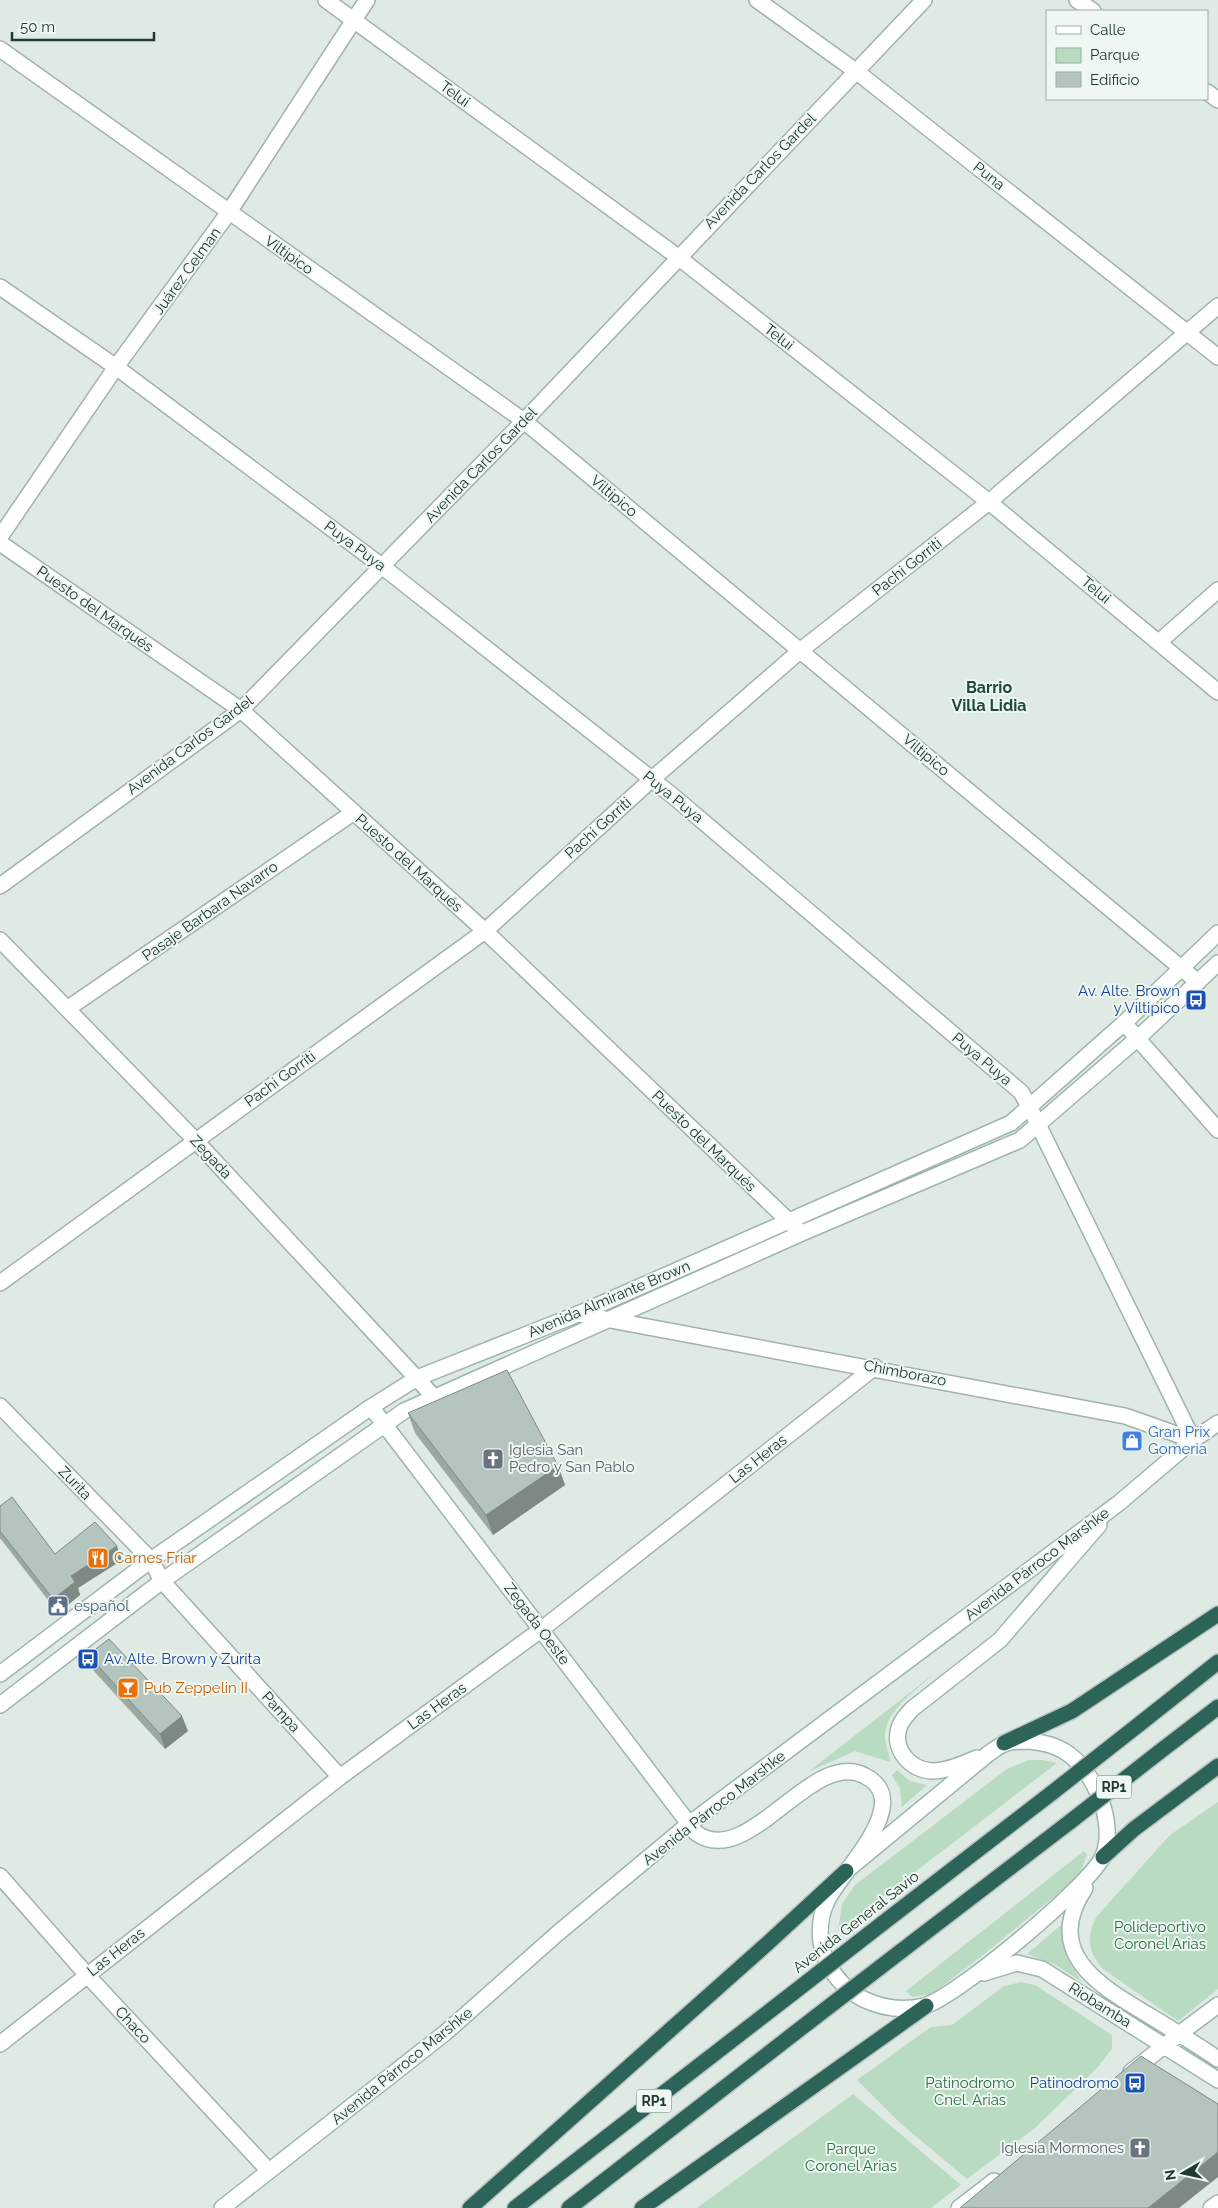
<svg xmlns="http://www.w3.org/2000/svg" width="1218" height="2208" font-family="Raleway,sans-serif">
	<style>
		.green { fill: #b8dbc1 }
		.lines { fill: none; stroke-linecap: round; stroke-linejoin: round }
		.street-casing { stroke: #a2b1ac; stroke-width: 18 }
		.secondary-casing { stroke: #9eb5ad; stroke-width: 18 }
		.highway-casing { stroke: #bcc4c2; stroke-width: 18 }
		.street { stroke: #fff; stroke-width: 15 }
		.secondary { stroke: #fff; stroke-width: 15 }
		.highway { stroke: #2d6459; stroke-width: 15 }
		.highway-bridge-casing { stroke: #bcc4c2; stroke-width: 18; stroke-linecap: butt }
		.highway-bridge { stroke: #2d6459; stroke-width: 15 }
		.wall { fill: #9ba9a3 }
		.shaded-wall { fill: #7e8985 }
		.building { fill: #b4c4be; stroke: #7e8985 }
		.labels { text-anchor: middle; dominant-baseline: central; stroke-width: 4; stroke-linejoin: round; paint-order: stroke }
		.shield { fill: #eff7f3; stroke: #5e726c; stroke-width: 1 }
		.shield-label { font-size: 14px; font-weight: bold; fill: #203932 }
		.street-label { font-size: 15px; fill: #203932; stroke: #eff7f3 }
		.transit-label { font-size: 15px; fill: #164399; stroke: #eff7f3; text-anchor: end }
		.shop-label { font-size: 15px; fill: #366cbe; stroke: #eff7f3; text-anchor: start }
		.worship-label { font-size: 15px; fill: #5b616d; stroke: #eff7f3; text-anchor: start }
		.food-label { font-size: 15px; fill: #c56008; stroke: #eff7f3; text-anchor: start }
		.service-label { font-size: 15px; fill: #4e5e75; stroke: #eff7f3; text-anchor: start }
		.park-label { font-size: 15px; fill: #2c6f45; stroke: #eff7f3 }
		.neighbourhood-label { font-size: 16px; font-weight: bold; fill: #1d4a3f; stroke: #eff7f3 }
	</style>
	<rect width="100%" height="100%" fill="#dfeae5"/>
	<path class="green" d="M 935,1673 C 917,1690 886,1709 885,1736 C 885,1745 890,1755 890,1762 L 855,1751 L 808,1772 Z
		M 1029,1760 L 1043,1760 L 1057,1763 L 838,1931 L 842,1904 L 855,1885 L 1007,1769 Z
		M 897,1770 L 910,1781 L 927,1785 L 902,1807 L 900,1789 L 892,1775 Z
		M 1218,1802 L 1218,1989 L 1178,2021 L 1103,1969 C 1088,1953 1085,1934 1098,1915 L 1170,1835 Z
		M 1084,1851 L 1087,1855 L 1081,1871 L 1065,1888 L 978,1959 L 932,1994 L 913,1997 L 906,1991 Z
		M 1061,1925 L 1067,1958 L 1082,1982 L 1056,1965 L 1027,1954 Z
		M 1021,1982 L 1035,1985 L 1112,2035 L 1112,2049 L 1097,2068 L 1035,2128 L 967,2179 L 900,2123 L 857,2080 L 931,2027 L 952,2025 L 1004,1986 Z
		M 853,2094 L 961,2185 L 931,2208 L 697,2208 Z"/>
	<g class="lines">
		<g class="street-casing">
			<path id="street" d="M 326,0 L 678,257 L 989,502 L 1218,692
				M 757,0 L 857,72 L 1218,357
				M 1077,0 L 1093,11
				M 0,49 L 524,421 L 1198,982
				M 1207,92 L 1218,100
				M 0,287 L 116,367 L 383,567 L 673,796 L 1021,1092 L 1030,1108
				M 0,537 L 116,367 L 229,212 L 367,0
				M 0,543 L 241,710 L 485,931 L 797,1229
				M 1159,642 L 1218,590
				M 0,886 L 241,710 L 524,421 L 924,0
				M 0,940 L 195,1140 L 434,1397
				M 67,1009 L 354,812
				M 1124,1023 L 1218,1130
				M 0,1283 L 485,931 L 651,780 L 801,650 L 989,502 L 1218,306
				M 578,1314 L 1125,1416 L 1193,1440 L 1218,1423
				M 0,1406 L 151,1560 L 162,1581 L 340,1777
				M 0,1876 L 87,1975 L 269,2171
				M 1179,2034 L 1218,2005
				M 0,2044 L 340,1777 L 542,1629 L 875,1367
				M 1211,2208 L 1218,2203"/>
		</g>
		<g class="secondary-casing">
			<path id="secondary" d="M 371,1407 L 696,1833 C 749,1871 812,1747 865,1776 C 916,1802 841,1871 827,1901 C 818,1920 818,1942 827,1962 C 835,1978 848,1991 863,1999 C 882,2008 904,2011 924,2006 C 954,1999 1091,1885 1103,1856 C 1117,1823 1094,1769 1064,1751 C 1053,1744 1041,1742 1028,1741 C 1020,1741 1011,1741 1004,1744 C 998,1746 993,1751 988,1754 L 846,1871
				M 0,1674 L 151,1560 L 371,1407 L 417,1378 L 578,1314 L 1011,1123 L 1124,1023 L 1218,933
				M 0,1705 L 162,1581 L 404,1411 L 802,1233 L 1020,1140 L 1138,1038 L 1218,963
				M 977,1758 C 963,1764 947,1771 932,1771 C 911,1770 892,1750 899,1728 C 901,1720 907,1715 912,1709 L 1000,1640 L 1099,1525
				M 1085,1888 C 1042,1954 1100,1986 1150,2016 C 1173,2030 1196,2044 1218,2059
				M 984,1973 L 1017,1963 L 1042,1969 L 1218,2080
				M 1131,2072 L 1179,2034
				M 222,2208 L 445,2033 L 558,1933 L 689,1824 L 1119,1503 L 1193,1440 L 1030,1108
				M 959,2208 L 994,2181"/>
		</g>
		<g class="highway-casing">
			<path id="highway" d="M 1137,1726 L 1218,1662
				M 1004,1743 L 1072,1711 L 1218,1614
				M 1158,1753 L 1218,1707
				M 1103,1857 L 1134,1829 L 1218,1766
				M 883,1923 L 1053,1792
				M 900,1952 L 1071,1821
				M 470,2208 L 769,1942 L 846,1871
				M 515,2208 L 793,1993
				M 569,2208 L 809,2022
				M 642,2208 L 926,2006"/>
		</g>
		<use href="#street" class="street"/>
		<use href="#secondary" class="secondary"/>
		<use href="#highway" class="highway"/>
		<g class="highway-bridge-casing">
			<path id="highway-bridge" d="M 1053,1792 L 1137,1726
				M 1071,1821 L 1158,1753
				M 793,1993 L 883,1923
				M 809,2022 L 900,1952"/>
		</g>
		<use href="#highway-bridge" class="highway-bridge"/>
	</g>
	<path class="wall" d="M 408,1413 L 558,1466 L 565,1485 L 493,1535 L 415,1433 Z
		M 0,1506 L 55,1554 L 122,1560 L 78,1588 L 80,1595 L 58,1613 L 0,1538 Z
		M 88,1655 L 188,1731 L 165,1749 L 93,1670 Z"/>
	<path class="shaded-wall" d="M 558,1466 L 565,1485 L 493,1535 L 486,1515 Z
		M 117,1546 L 122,1560 L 78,1588 L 80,1595 L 58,1613 L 53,1599 L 71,1576 Z
		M 182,1716 L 188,1731 L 165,1749 L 160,1734 Z
		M 1218,2152 L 1218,2177 L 1179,2208 L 1148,2208 Z"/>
	<path class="building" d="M 507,1370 L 558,1466 L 486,1515 L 408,1413 Z
		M 12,1497 L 55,1554 L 95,1522 L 117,1546 L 71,1576 L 75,1582 L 53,1599 L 0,1531 L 0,1506 Z
		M 109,1639 L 182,1716 L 160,1734 L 88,1655 Z
		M 1141,2056 L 1218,2104 L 1218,2152 L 1148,2208 L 960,2208 Z"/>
	<defs>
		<g id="bus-square" transform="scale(1.125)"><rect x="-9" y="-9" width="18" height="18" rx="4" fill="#1a4fb4" stroke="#eff7f3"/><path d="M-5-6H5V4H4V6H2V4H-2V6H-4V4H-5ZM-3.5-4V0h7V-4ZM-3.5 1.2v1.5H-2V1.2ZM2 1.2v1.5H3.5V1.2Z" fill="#fff"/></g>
		<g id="shop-square" transform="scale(1.125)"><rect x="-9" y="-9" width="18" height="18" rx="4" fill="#3f7fe0" stroke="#eff7f3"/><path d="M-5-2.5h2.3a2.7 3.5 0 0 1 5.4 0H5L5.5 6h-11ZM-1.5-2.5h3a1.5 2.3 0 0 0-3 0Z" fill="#fff"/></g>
		<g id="church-square" transform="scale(1.125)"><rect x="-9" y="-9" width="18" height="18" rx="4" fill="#6b7280" stroke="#eff7f3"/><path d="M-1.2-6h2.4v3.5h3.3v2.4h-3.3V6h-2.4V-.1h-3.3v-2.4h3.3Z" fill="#fff"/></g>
		<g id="restaurant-square" transform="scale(1.125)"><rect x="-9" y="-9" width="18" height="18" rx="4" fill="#e8710a" stroke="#eff7f3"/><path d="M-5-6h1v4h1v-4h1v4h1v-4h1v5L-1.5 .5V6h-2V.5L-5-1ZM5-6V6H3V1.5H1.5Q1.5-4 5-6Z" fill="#fff"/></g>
		<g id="civic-square" transform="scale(1.125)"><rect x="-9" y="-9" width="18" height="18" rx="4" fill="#5c6f8a" stroke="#eff7f3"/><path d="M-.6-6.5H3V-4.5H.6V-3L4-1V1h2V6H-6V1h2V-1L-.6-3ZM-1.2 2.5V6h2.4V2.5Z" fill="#fff"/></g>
		<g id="bar-square" transform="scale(1.125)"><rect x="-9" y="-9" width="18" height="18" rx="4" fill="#e8710a" stroke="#eff7f3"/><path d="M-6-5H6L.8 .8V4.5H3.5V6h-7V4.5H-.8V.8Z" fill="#fff"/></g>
	</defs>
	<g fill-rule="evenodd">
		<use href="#bus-square" x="1196" y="1000"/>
		<use href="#shop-square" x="1132" y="1441"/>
		<use href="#church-square" x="493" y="1459"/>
		<use href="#restaurant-square" x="98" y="1558"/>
		<use href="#civic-square" x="58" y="1606"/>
		<use href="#bus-square" x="88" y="1659"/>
		<use href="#bar-square" x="128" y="1688"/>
		<use href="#bus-square" x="1135" y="2083"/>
		<use href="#church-square" x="1140" y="2148"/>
	</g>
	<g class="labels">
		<g class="shield">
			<rect x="1096.5" y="1775.5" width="35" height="23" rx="4"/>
			<rect x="636.5" y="2089.5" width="35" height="23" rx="4"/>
		</g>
		<g class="shield-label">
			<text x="1114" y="1787">RP1</text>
			<text x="654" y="2101">RP1</text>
		</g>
		<g class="street-label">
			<text transform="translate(455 94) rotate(36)">Telui</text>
			<text transform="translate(760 171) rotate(-46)">Avenida Carlos Gardel</text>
			<text transform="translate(989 176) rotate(38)">Puna</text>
			<text transform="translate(289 255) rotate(35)">Viltipico</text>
			<text transform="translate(187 271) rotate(-54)">Juárez Celman</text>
			<text transform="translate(779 337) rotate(38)">Telui</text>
			<text transform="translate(481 465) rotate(-46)">Avenida Carlos Gardel</text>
			<text transform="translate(614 496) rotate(40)">Viltipico</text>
			<text transform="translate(355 546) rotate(37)">Puya Puya</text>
			<text transform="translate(907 567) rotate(-38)">Pachi Gorriti</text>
			<text transform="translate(1096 590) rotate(40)">Telui</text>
			<text transform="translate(95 609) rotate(35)">Puesto del Marqués</text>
			<text transform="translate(190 745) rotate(-37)">Avenida Carlos Gardel</text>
			<text transform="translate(926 755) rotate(40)">Viltipico</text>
			<text transform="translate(673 797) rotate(39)">Puya Puya</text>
			<text transform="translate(598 828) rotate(-42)">Pachi Gorriti</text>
			<text transform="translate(409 863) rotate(42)">Puesto del Marqués</text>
			<text transform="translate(210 911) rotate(-35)">Pasaje Barbara Navarro</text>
			<text transform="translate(982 1059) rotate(40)">Puya Puya</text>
			<text transform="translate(280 1079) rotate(-36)">Pachi Gorriti</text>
			<text transform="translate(704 1141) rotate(44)">Puesto del Marqués</text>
			<text transform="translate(211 1157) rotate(47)">Zegada</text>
			<text transform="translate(609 1299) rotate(-23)">Avenida Almirante Brown</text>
			<text transform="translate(905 1373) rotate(11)">Chimborazo</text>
			<text transform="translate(758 1459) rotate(-38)">Las Heras</text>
			<text transform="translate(75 1483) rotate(46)">Zurita</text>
			<text transform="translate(1037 1564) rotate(-37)">Avenida Párroco Marshke</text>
			<text transform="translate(537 1624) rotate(53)">Zegada Oeste</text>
			<text transform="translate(437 1706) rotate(-36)">Las Heras</text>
			<text transform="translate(281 1712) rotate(48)">Pampa</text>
			<text transform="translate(714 1808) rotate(-38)">Avenida Párroco Marshke</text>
			<text transform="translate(856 1922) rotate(-38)">Avenida General Savio</text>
			<text transform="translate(116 1952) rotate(-38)">Las Heras</text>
			<text transform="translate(1100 2005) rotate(32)">Riobamba</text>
			<text transform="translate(133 2025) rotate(47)">Chaco</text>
			<text transform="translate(402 2066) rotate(-39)">Avenida Párroco Marshke</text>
		</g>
		<g class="transit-label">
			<text x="1180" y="991">Av. Alte. Brown<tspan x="1180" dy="17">y Viltipico</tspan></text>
			<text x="104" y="1659" text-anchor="start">Av. Alte. Brown y Zurita</text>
			<text x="1119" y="2083">Patinodromo</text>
		</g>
		<g class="shop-label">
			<text x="1148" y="1432">Gran Prix<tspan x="1148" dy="17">Gomeria</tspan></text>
		</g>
		<g class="worship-label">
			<text x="509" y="1450">Iglesia San<tspan x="509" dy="17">Pedro y San Pablo</tspan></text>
			<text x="1124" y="2148" text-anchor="end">Iglesia Mormones</text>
		</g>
		<g class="food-label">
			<text x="114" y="1558">Carnes Friar</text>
			<text x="144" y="1688">Pub Zeppelin II</text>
		</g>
		<g class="service-label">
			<text x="74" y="1606">español</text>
		</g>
		<g class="park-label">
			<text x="1160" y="1927">Polideportivo<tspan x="1160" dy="17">Coronel Arias</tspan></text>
			<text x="970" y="2083">Patinodromo<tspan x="970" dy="17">Cnel. Arias</tspan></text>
			<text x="851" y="2149">Parque<tspan x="851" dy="17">Coronel Arias</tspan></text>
		</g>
		<g class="neighbourhood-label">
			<text x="989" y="687">Barrio<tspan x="989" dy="18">Villa Lidia</tspan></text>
		</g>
	</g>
	<rect x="1046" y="10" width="162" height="90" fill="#eff7f3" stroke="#9caba6"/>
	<rect x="1056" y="26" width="25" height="8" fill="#ffffff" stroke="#9caba6"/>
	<text x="1090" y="35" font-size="15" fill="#203932">Calle</text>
	<rect x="1056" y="48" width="25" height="15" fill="#b8dbc1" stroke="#9caba6"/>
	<text x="1090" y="60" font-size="15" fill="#203932">Parque</text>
	<rect x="1056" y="72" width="25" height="15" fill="#b4c4be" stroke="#9caba6"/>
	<text x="1090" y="85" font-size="15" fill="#203932">Edificio</text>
	<g transform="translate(1183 2173) rotate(261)" stroke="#eff7f3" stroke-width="4" paint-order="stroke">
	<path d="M0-4L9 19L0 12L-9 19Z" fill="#203932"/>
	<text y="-8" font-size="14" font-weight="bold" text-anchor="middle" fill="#203932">N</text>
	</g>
	<path d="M12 32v8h142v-8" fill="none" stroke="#203932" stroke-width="2.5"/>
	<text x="20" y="32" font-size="15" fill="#203932" stroke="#eff7f3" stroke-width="4" paint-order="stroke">50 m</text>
</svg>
